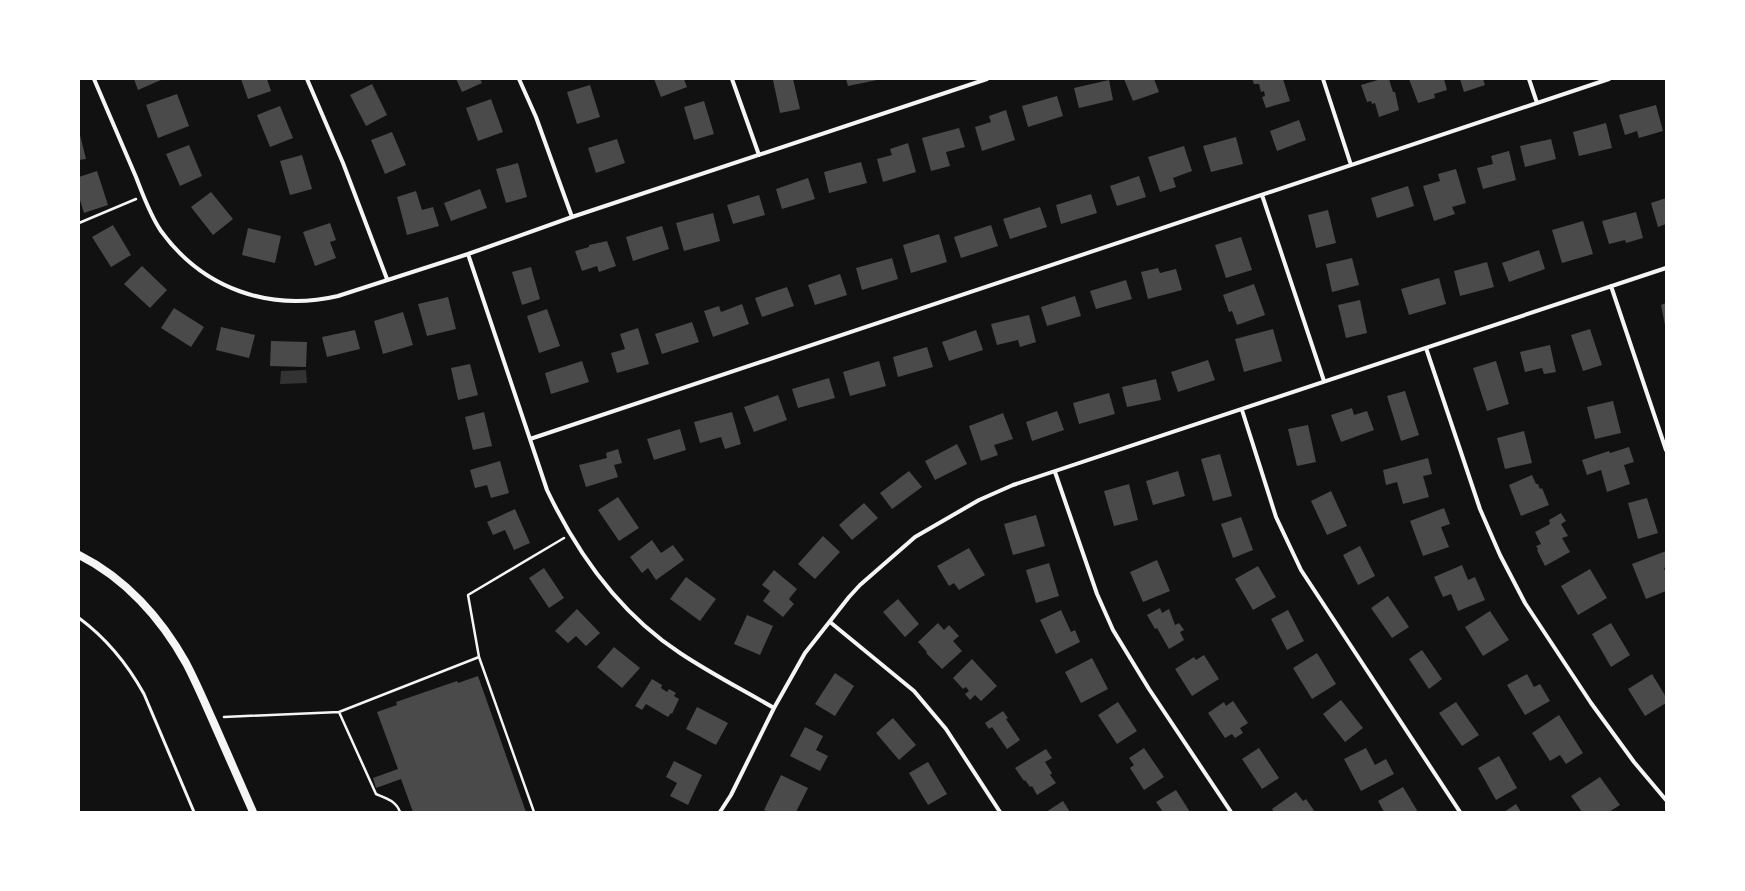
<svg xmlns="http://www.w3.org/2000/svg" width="1745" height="891" font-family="Barlow,sans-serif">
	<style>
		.water { fill: #333 }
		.building { fill: #4a4a4a }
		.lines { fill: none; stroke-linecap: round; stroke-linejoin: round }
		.path { stroke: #f5f5f5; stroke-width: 2.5 }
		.service { stroke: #f5f5f5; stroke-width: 3 }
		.minor { stroke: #f5f5f5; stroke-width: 4 }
		.secondary { stroke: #f5f5f5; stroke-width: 8 }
	</style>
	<rect width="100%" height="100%" fill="#111"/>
	<path class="water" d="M 306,370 L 307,383 L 280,384 L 281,371 Z"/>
	<path class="building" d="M 134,79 L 161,79 L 161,80 L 138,90 Z
		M 241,79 L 267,79 L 271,91 L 248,99 Z
		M 456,79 L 480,79 L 482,83 L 462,92 Z
		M 654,79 L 684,79 L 687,87 L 661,97 Z
		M 777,79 L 793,79 L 800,109 L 780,113 L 773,80 Z
		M 846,79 L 877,79 L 877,80 L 848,86 Z
		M 1124,79 L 1154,79 L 1159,92 L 1133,101 Z
		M 1252,79 L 1283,79 L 1290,101 L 1266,108 L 1262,97 L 1265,96 L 1264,91 L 1261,92 L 1259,84 L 1254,84 Z
		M 1381,79 L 1389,79 L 1393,92 L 1395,92 L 1399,110 L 1379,117 L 1375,103 L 1372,104 L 1371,101 L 1367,102 L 1361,85 Z
		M 1409,79 L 1444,79 L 1447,90 L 1434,94 L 1435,98 L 1418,103 Z
		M 1460,79 L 1483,79 L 1485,85 L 1464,92 Z
		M 1109,80 L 1113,100 L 1079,108 L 1074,88 Z
		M 372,84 L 387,115 L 366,126 L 350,95 Z
		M 590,85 L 600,117 L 577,124 L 567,92 Z
		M 177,94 L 189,126 L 158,138 L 146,105 Z
		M 1057,96 L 1063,116 L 1028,127 L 1022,106 Z
		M 491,99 L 503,132 L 478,141 L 466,108 Z
		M 704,101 L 714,134 L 694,140 L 684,107 Z
		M 1656,105 L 1663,131 L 1639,138 L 1637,131 L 1625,135 L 1619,115 Z
		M 280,106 L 293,138 L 270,147 L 257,115 Z
		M 1006,110 L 1015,140 L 982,151 L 975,127 L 991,122 L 989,116 Z
		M 1299,120 L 1306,140 L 1277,151 L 1270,131 Z
		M 1606,123 L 1612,148 L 1579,156 L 1573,132 Z
		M 959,128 L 965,147 L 946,152 L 950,166 L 931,171 L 922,138 Z
		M 79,131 L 86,159 L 79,160 Z
		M 392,132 L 406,165 L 385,174 L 371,140 Z
		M 1236,137 L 1243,164 L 1211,172 L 1203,146 Z
		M 617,139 L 625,163 L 596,173 L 588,148 Z
		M 1551,139 L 1556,159 L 1525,167 L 1520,146 Z
		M 908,143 L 916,172 L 883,182 L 877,159 L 892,155 L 890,149 Z
		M 189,145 L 202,176 L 180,186 L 166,154 Z
		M 1184,146 L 1192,171 L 1173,178 L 1176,187 L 1160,192 L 1148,157 Z
		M 1509,151 L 1516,180 L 1483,189 L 1477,168 L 1493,164 L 1491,156 Z
		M 302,155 L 312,189 L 290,195 L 280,161 Z
		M 861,162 L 867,183 L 829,193 L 824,172 Z
		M 518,163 L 527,197 L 506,203 L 496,169 Z
		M 1456,169 L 1466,203 L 1452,207 L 1455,214 L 1434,221 L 1423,186 L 1440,181 L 1438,174 Z
		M 97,171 L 108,205 L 84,213 L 79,197 L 79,177 Z
		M 1139,176 L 1146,197 L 1117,206 L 1110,186 Z
		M 808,178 L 815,199 L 782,209 L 776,189 Z
		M 1408,186 L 1414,206 L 1377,218 L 1371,198 Z
		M 480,189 L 487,208 L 451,221 L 444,203 Z
		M 416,191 L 422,210 L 433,207 L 439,226 L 407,235 L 397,197 Z
		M 211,192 L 233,219 L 213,235 L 191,207 Z
		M 1091,194 L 1097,213 L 1061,224 L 1056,205 Z
		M 759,195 L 765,215 L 733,224 L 727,205 Z
		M 1666,198 L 1666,224 L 1658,227 L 1651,203 Z
		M 1040,207 L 1047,227 L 1010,239 L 1003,219 Z
		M 1328,210 L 1336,243 L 1316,248 L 1308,215 Z
		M 1636,212 L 1643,238 L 1626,243 L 1625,240 L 1609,244 L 1602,221 Z
		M 713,213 L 720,241 L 684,251 L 676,223 Z
		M 1583,221 L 1593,254 L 1562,263 L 1552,230 Z
		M 330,223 L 336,240 L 330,242 L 336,258 L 315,266 L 303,232 Z
		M 113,225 L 131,255 L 111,267 L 92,237 Z
		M 991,225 L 998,246 L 961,258 L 954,237 Z
		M 662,226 L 669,249 L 633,261 L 626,237 Z
		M 248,228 L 281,236 L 275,263 L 242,255 Z
		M 939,234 L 947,262 L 911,273 L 903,245 Z
		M 1241,237 L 1252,270 L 1226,278 L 1215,245 Z
		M 607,241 L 616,266 L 599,272 L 597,266 L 582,271 L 575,251 L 589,247 L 589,245 Z
		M 1539,250 L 1545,269 L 1509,282 L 1502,263 Z
		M 892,258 L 898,279 L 862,290 L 856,268 Z
		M 1352,258 L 1359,285 L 1332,292 L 1326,264 Z
		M 1487,262 L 1494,287 L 1460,296 L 1454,271 Z
		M 142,266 L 167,290 L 150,308 L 124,284 Z
		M 531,267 L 540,299 L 522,305 L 512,272 Z
		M 1158,268 L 1160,273 L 1176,269 L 1182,290 L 1148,299 L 1141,272 Z
		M 840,274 L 847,295 L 815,305 L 808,285 Z
		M 1439,278 L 1446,304 L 1409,315 L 1401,289 Z
		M 1126,280 L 1132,299 L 1096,309 L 1090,291 Z
		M 1254,284 L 1265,315 L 1237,325 L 1232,311 L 1229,312 L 1223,295 Z
		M 787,287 L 794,306 L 762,317 L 755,298 Z
		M 1075,296 L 1081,316 L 1047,326 L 1041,307 Z
		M 448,297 L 456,329 L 427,336 L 418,304 Z
		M 1360,300 L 1367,333 L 1346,338 L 1338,305 Z
		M 1666,303 L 1666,325 L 1665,325 L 1661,305 Z
		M 742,304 L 749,324 L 713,337 L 704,311 L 719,306 L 721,312 Z
		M 174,308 L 204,327 L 191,347 L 161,328 Z
		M 547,309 L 560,346 L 539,353 L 527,316 Z
		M 403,312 L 413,345 L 383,354 L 374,321 Z
		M 1029,315 L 1036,342 L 1020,347 L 1018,340 L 997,345 L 991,324 Z
		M 692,322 L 699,342 L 662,354 L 655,334 Z
		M 221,327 L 255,335 L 249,358 L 216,350 Z
		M 638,328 L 649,364 L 617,373 L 611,353 L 625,349 L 620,334 Z
		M 1273,329 L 1282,361 L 1244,372 L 1235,339 Z
		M 1590,329 L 1602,365 L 1583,371 L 1571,335 Z
		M 355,330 L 360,349 L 327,357 L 322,337 Z
		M 976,330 L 983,350 L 949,361 L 942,342 Z
		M 271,341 L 307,342 L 306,367 L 270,366 Z
		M 1550,345 L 1556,372 L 1544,374 L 1542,368 L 1525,372 L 1520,352 Z
		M 927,347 L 933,367 L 898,377 L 893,357 Z
		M 1208,360 L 1215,380 L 1178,392 L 1171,372 Z
		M 582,361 L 589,382 L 551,394 L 545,373 Z
		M 879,361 L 886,386 L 850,396 L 843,372 Z
		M 1496,361 L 1509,404 L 1487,411 L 1473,368 Z
		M 470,364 L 478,395 L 458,400 L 451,368 Z
		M 829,378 L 835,398 L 798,408 L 792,389 Z
		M 1156,379 L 1161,400 L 1127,407 L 1122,387 Z
		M 1405,391 L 1419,435 L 1401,441 L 1387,396 Z
		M 1109,393 L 1115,414 L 1079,424 L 1073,403 Z
		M 778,395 L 787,420 L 754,432 L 744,407 Z
		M 1613,401 L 1621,433 L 1595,439 L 1587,407 Z
		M 1352,408 L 1354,415 L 1367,411 L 1374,430 L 1341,442 L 1331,415 Z
		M 1057,411 L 1064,430 L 1032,441 L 1026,422 Z
		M 484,412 L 492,446 L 473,450 L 465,417 Z
		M 732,412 L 741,444 L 725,449 L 721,437 L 700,443 L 694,422 Z
		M 1003,413 L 1013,439 L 994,445 L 998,455 L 981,461 L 969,426 Z
		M 1308,425 L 1316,462 L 1297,466 L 1288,429 Z
		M 680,429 L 686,450 L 654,460 L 647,439 Z
		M 1524,431 L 1532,463 L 1505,469 L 1497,438 Z
		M 957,444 L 967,464 L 935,480 L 925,461 Z
		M 1629,447 L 1634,462 L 1624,465 L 1630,484 L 1607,492 L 1601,470 L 1587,475 L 1582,460 L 1609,451 L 1610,453 Z
		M 618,449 L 622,463 L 614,465 L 618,477 L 586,487 L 579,465 L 607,458 L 606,453 Z
		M 1220,454 L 1232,496 L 1213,501 L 1201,459 Z
		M 1428,458 L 1432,474 L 1423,476 L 1429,497 L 1403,504 L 1397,482 L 1386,485 L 1383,470 Z
		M 500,461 L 509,493 L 491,498 L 487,485 L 475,488 L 470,470 Z
		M 909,471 L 922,487 L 892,509 L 880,493 Z
		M 1178,471 L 1185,496 L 1153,505 L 1146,481 Z
		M 1532,475 L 1536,484 L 1538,484 L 1540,489 L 1542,488 L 1549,505 L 1521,516 L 1509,485 Z
		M 1129,484 L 1138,520 L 1114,526 L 1104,491 Z
		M 1331,491 L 1347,526 L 1327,535 L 1311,501 Z
		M 618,497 L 639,528 L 619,541 L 598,510 Z
		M 1647,498 L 1658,533 L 1638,539 L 1628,503 Z
		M 864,503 L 878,518 L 852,540 L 839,525 Z
		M 1444,508 L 1450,524 L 1441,527 L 1449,547 L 1423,556 L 1410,521 Z
		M 515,509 L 530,543 L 514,550 L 505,530 L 493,535 L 487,522 Z
		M 1561,513 L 1566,521 L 1561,524 L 1568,536 L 1562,538 L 1570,552 L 1545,566 L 1537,550 L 1538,549 L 1536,546 L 1541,544 L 1535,532 L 1550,524 L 1549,520 Z
		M 1036,515 L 1045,546 L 1013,555 L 1004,524 Z
		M 1241,517 L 1253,550 L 1233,558 L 1221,524 Z
		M 823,536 L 840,552 L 815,579 L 798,564 Z
		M 652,540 L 661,553 L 673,545 L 684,560 L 656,580 L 648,568 L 642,573 L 630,557 Z
		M 1360,546 L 1375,576 L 1358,585 L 1343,555 Z
		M 969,548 L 985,575 L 959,590 L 954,583 L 949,586 L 937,566 Z
		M 1666,551 L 1666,567 L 1664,568 L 1666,574 L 1666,591 L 1646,599 L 1632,564 Z
		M 1157,560 L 1170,591 L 1143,602 L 1130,572 Z
		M 1049,563 L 1059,596 L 1036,603 L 1026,570 Z
		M 1462,565 L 1468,580 L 1475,577 L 1485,600 L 1458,611 L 1451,594 L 1443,597 L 1434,577 Z
		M 1258,566 L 1276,597 L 1253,610 L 1235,579 Z
		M 544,568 L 564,598 L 549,608 L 529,578 Z
		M 1590,569 L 1607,598 L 1578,615 L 1561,586 Z
		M 774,570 L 797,589 L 789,599 L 794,604 L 783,617 L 763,601 L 770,591 L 762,585 Z
		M 686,577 L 716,599 L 700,621 L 670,599 Z
		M 1388,596 L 1409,627 L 1392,638 L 1371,608 Z
		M 898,599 L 919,624 L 905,637 L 883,612 Z
		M 1160,608 L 1162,613 L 1169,609 L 1175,625 L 1179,623 L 1184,630 L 1180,632 L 1184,640 L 1169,649 L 1157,628 L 1155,629 L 1147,615 Z
		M 577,609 L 600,633 L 586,646 L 576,636 L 568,643 L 555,631 Z
		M 1061,610 L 1071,632 L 1075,630 L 1080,642 L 1056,654 L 1040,620 Z
		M 1288,610 L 1304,641 L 1287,650 L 1271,619 Z
		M 1490,611 L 1509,640 L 1483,656 L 1465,627 Z
		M 747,615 L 773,626 L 760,655 L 734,644 Z
		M 938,623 L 944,630 L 949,625 L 959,636 L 953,641 L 962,651 L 942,669 L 926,653 L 927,652 L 918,642 Z
		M 1611,623 L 1630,655 L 1611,667 L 1592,634 Z
		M 614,647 L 640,668 L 622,688 L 597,667 Z
		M 1422,650 L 1442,679 L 1429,689 L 1409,659 Z
		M 1317,653 L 1336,684 L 1312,699 L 1293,668 Z
		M 1204,655 L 1219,679 L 1192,696 L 1175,669 L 1194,657 L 1196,660 Z
		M 1092,658 L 1108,689 L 1081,703 L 1065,672 Z
		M 972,659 L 997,686 L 981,701 L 975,695 L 970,700 L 965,694 L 969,691 L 966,687 L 963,689 L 953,678 Z
		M 835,673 L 854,686 L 835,716 L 815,704 Z
		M 1527,674 L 1534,687 L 1540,684 L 1550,701 L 1525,715 L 1507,685 Z
		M 1652,674 L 1666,697 L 1666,703 L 1645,716 L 1628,689 Z
		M 478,676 L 526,812 L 413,812 L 401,779 L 376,788 L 373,778 L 398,769 L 377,712 L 397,705 L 396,702 L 457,681 L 458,683 Z
		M 652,679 L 662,685 L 661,688 L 667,692 L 669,689 L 676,693 L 674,696 L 679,699 L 672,714 L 671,713 L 668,717 L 646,704 L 642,710 L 635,706 Z
		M 1341,700 L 1363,728 L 1345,742 L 1323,714 Z
		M 1233,701 L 1248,723 L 1240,728 L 1243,733 L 1235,738 L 1232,734 L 1225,738 L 1208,713 L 1224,702 L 1226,706 Z
		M 1118,702 L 1137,731 L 1117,744 L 1098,715 Z
		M 1456,702 L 1479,735 L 1462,746 L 1439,713 Z
		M 697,707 L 728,723 L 716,745 L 686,729 Z
		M 1003,711 L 1008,718 L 1006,719 L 1020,740 L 1007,749 L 992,727 L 989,729 L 985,723 Z
		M 1559,715 L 1583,753 L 1566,764 L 1560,755 L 1550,761 L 1532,733 Z
		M 893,718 L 916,745 L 899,760 L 876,733 Z
		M 805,727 L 823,736 L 816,750 L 828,756 L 820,771 L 790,756 Z
		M 1144,748 L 1164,777 L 1144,790 L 1130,768 L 1134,765 L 1129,758 Z
		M 1259,748 L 1279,778 L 1262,789 L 1242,759 Z
		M 1366,748 L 1375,765 L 1386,759 L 1394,774 L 1361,791 L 1344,759 Z
		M 1046,749 L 1052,758 L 1045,762 L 1052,773 L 1050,775 L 1056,783 L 1037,795 L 1032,786 L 1030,787 L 1025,780 L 1024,781 L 1015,768 Z
		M 1499,756 L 1517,788 L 1496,800 L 1478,768 Z
		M 674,761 L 702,775 L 688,805 L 670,796 L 677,783 L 666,777 Z
		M 928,762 L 947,794 L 928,805 L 909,773 Z
		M 781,775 L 808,788 L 796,812 L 768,812 L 764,810 Z
		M 1600,777 L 1620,805 L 1609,812 L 1582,812 L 1571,796 Z
		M 1403,787 L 1418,812 L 1384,812 L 1378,801 Z
		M 1176,790 L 1190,812 L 1163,812 L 1156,802 Z
		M 1296,792 L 1303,801 L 1306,799 L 1315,812 L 1274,812 L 1272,809 Z
		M 1063,801 L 1070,812 L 1046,812 Z
		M 1516,804 L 1521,812 L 1504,812 Z"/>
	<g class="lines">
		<path class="path" d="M 79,223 L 136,199
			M 479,657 L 468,595 L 564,538
			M 339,712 L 479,657 L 534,812
			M 224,717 L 339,712 L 376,794 C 386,798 396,801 400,812"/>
		<path class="service" d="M 79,618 C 106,638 128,665 144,694 L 194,812"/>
		<path class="minor" d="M 94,79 C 108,112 122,144 136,177 C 143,195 150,215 161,231 C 203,289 270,312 338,296 L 468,254 L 572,217 L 987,79
			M 307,79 L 343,163 L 387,279
			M 519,79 L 536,117 L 572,217
			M 732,79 L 759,155
			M 1323,79 L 1351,165
			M 1529,79 L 1537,103
			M 1262,195 L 1324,381
			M 468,254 L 547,490 C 578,555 619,613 680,653 C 710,673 743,690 774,708
			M 1611,286 L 1666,450
			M 1426,348 L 1480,509 L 1500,555 L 1525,603 L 1591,703 L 1634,762 L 1666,800
			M 1242,410 L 1276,517 L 1301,570 L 1460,812
			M 530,439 L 1609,79
			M 1055,472 L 1097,594 L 1113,630 L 1149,689 L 1231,812
			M 830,622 L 914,691 L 946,729 L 1000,812
			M 720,812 L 731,795 L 774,708 L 805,653 L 849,597 L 860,585 L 915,537 L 979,500 L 1013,485 L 1666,268"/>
		<path class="secondary" d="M 79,555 C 125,578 161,618 186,663 C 196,682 204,701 213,721 C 226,751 240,782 253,812"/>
	</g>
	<rect width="1745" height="891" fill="none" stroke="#ffffff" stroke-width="160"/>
</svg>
